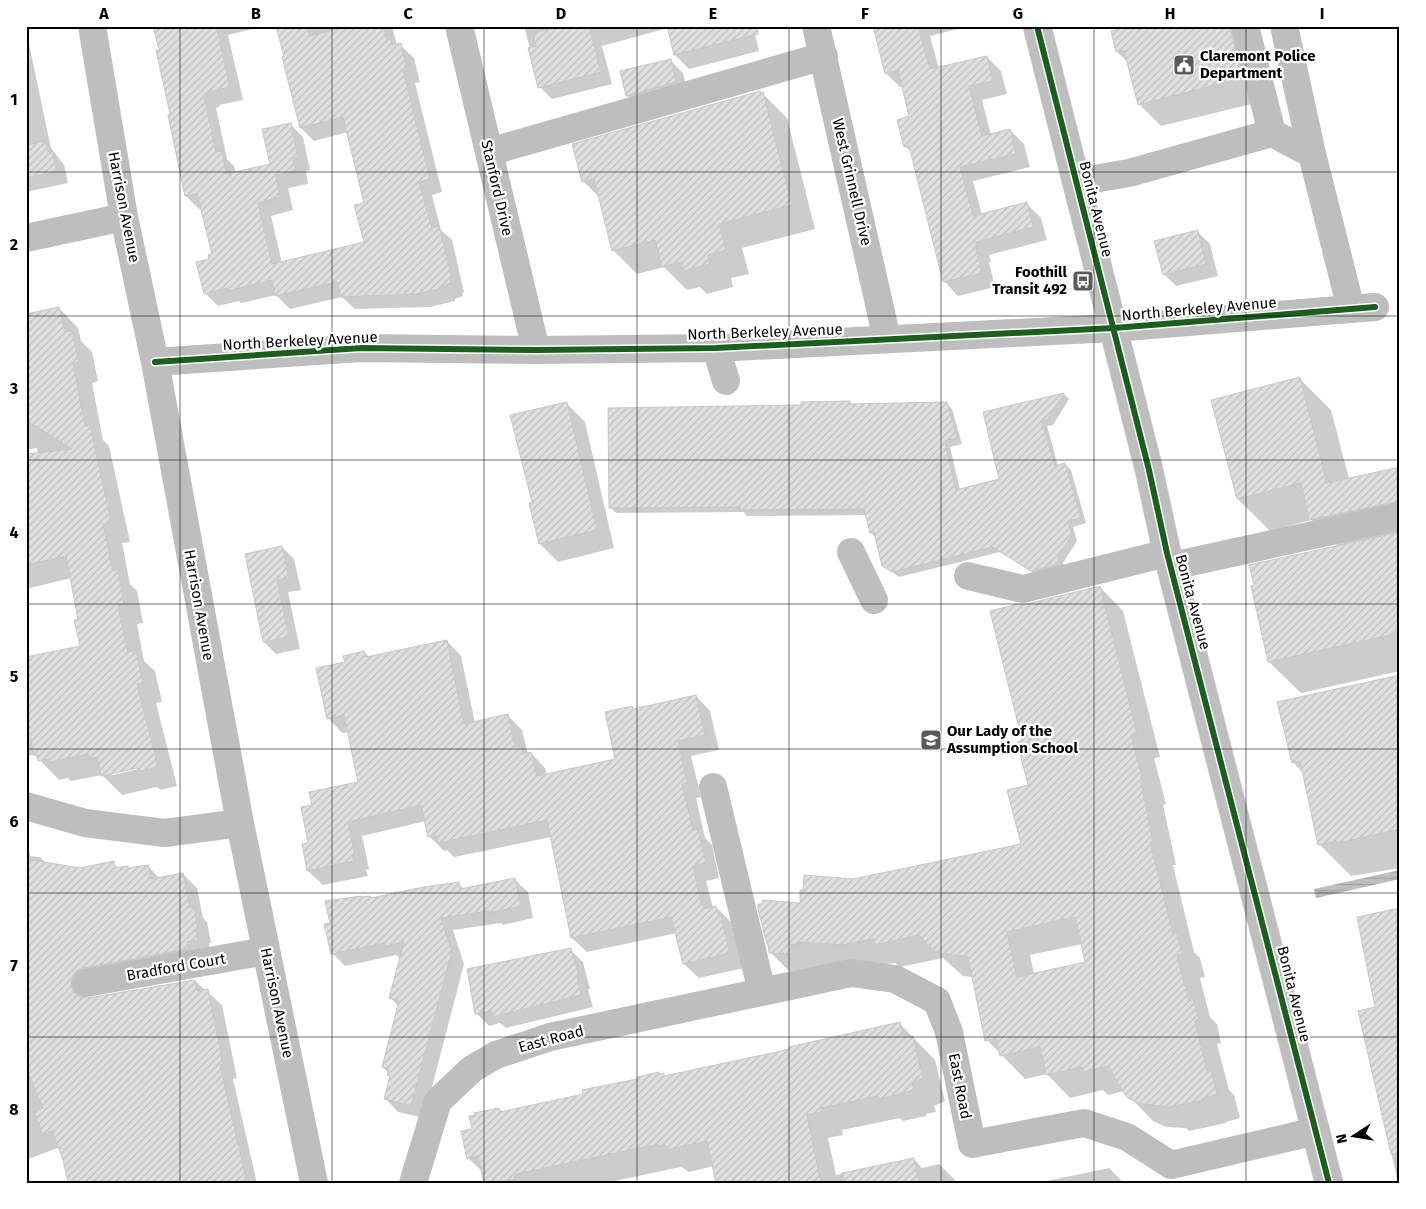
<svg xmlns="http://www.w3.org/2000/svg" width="1426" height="1209" font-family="'Fira Sans',sans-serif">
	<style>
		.water { fill: url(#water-rules) }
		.shadow { fill: #0003; fill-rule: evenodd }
		.building { fill: url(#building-hatch); stroke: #c7c7c7; fill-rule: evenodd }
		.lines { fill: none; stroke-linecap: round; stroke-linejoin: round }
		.major-casing { stroke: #dbdbdb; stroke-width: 29 }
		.minor { stroke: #bebebe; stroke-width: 28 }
		.major { stroke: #bebebe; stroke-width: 28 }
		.cycleway-casing { stroke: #fff; stroke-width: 9 }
		.cycleway { stroke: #1b5e20; stroke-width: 6 }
		.grid { fill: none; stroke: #000; stroke-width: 1; stroke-opacity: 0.55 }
		.labels { text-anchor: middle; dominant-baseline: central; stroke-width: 4.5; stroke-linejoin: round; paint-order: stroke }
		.poi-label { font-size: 15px; font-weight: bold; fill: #000; stroke: #fff; text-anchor: start }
		.street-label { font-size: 15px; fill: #000; stroke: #fff }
		.neatline { fill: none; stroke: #000; stroke-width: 2 }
		.grid-label { font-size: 16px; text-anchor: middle; font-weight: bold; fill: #000 }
	</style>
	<defs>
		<pattern id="water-rules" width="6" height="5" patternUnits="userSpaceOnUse" patternTransform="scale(1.25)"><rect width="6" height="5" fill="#bfbfbf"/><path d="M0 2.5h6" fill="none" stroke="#a2a2a2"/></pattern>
		<pattern id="building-hatch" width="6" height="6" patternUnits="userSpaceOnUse" patternTransform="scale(1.25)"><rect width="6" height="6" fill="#dfdfdf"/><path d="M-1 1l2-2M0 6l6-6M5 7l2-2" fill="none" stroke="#bebebe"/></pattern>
	</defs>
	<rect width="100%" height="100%" fill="#fff"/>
	<path class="water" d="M 1400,870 L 1400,879 L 1316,898 L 1314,889 Z"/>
	<path class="shadow" d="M 155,26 L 265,26 L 228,35 L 243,100 L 219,105 L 220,107 L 216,108 L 227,159 L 234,166 L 236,173 L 272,165 L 290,124 L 303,137 L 310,170 L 306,171 L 308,184 L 288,188 L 293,210 L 271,216 L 282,263 L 366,243 L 365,204 L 348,132 L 314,141 L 301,128 L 285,58 L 289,26 L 392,26 L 397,45 L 400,45 L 414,58 L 420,82 L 415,83 L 442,192 L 432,195 L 441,230 L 452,240 L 464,292 L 462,293 L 463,296 L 455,299 L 455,301 L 430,307 L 355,309 L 342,297 L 290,309 L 276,295 L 242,303 L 239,301 L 218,306 L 205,293 L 210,260 L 213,255 L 202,208 L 199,209 L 186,196 Z
		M 524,26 L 753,26 L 759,51 L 689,69 L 675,55 L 668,28 L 602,46 L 612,84 L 552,99 L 540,87 Z
		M 874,26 L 970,26 L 930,36 L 939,69 L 987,57 L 1001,71 L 1007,94 L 982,100 L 991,135 L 1010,130 L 1024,144 L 1030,167 L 973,181 L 982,215 L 1027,204 L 1041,218 L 1047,240 L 989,255 L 991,262 L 989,262 L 995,287 L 958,296 L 945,282 L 913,154 L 905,146 L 911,117 L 903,86 L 900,87 L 886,73 Z
		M 1120,26 L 1246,26 L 1264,101 L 1161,126 L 1139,104 L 1129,63 L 1117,52 L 1121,30 Z
		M 26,30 L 51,148 L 64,165 L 68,183 L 26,192 Z
		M 671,61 L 683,73 L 688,94 L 639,108 L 627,96 L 622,72 Z
		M 763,94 L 787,118 L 815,229 L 742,248 L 749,274 L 731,278 L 733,287 L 707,294 L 700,287 L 687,290 L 664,267 L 637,274 L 613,250 L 600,198 L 583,181 Z
		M 1198,232 L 1210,244 L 1218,276 L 1176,286 L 1164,274 Z
		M 59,308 L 78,328 L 81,341 L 92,352 L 98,381 L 92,383 L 103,440 L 109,446 L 130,542 L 122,543 L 130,584 L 137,591 L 143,623 L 137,624 L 144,661 L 155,671 L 162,702 L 156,703 L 177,786 L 161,790 L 157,787 L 122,795 L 102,775 L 71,781 L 68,778 L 59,780 L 35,755 L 26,756 L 26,658 L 81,647 L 80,620 L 71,578 L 26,589 L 26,477 L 41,470 L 37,448 L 26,450 L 26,316 ZM 143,765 L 143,768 L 113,775 L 110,773 Z
		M 1299,378 L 1331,410 L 1349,479 L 1400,469 L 1400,671 L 1301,693 L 1269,662 L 1338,547 L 1311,520 L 1270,531 L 1238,499 L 1213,400 Z
		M 1064,394 L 1069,399 L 1053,425 L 1047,426 L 1058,466 L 1065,464 L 1071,470 L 1086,523 L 1073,527 L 1077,541 L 1063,563 L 1065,569 L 1038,576 L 1000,552 L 899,577 L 883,565 L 877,538 L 871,533 L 867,515 L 747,516 L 744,512 L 616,513 L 610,507 L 803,406 L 849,402 L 852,405 L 946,403 L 952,409 L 962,444 L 950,447 L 960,490 L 1000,480 L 985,413 Z
		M 567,404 L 585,422 L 614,548 L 558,562 L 540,544 Z
		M 282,547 L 294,559 L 301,590 L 288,592 L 300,649 L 276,654 L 264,642 Z
		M 1100,587 L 1123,611 L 1160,757 L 1154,758 L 1166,804 L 1163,805 L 1176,865 L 1173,865 L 1194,952 L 1200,958 L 1205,977 L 1200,978 L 1210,1017 L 1217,1024 L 1221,1043 L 1217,1044 L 1229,1090 L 1234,1095 L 1240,1118 L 1226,1122 L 1226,1123 L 1189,1131 L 1186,1128 L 1166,1127 L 1153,1121 L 1124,1091 L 1108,1095 L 1103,1090 L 1070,1098 L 1047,1074 L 1025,1079 L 987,1040 L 973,977 L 963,976 L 943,958 L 900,967 L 895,963 L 794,976 L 770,952 L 801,904 L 853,880 L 1023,845 L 1029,786 L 1024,741 L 1027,605 ZM 1082,944 L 1086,963 L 1034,974 L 1030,955 Z
		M 447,641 L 461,656 L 475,723 L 508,716 L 522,730 L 528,754 L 531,753 L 545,768 L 547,775 L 617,760 L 631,707 L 634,710 L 696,696 L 710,711 L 719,750 L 691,756 L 701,797 L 696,798 L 705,838 L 712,845 L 719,878 L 706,881 L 713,908 L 716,907 L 731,922 L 733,929 L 735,932 L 744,968 L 699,978 L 684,964 L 677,933 L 587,952 L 572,938 L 551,837 L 454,857 L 447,850 L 444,851 L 429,836 L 426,821 L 362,836 L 369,869 L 366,870 L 368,876 L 323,885 L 308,871 L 314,806 L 360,783 L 349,732 L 342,733 L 328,718 L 346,662 L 364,652 L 369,657 Z
		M 1400,676 L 1400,868 L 1351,876 L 1319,844 L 1304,774 L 1293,762 Z
		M 26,848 L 30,853 L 30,856 L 40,857 L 47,864 L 80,869 L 113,863 L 119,869 L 127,867 L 129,869 L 148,866 L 160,879 L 183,874 L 197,888 L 203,918 L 207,922 L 211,943 L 209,943 L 211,954 L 85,992 L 85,999 L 195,981 L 222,1005 L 237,1078 L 233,1079 L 257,1183 L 69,1183 L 60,1147 L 26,1160 Z
		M 515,880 L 528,892 L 533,918 L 503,925 L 501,923 L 453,930 L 464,964 L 424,1118 L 398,1112 L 386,1099 L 391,1077 L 383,1067 L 399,1006 L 390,998 L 400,958 L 396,955 L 345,966 L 332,953 L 331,924 L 372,899 L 459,884 L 465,890 Z
		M 1400,910 L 1400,1183 L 1398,1183 L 1360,1012 L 1377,1008 Z
		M 570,950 L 583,962 L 590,989 L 588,989 L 593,1007 L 506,1028 L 500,1023 L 489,1026 L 477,1014 Z
		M 900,1024 L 935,1060 L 945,1101 L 934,1106 L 936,1112 L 926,1114 L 926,1116 L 903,1121 L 900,1118 L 842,1130 L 843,1135 L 828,1138 L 836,1175 L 914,1159 L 922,1168 L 939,1164 L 958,1183 L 717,1183 L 714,1166 L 689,1172 L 681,1167 L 605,1183 L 485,1183 L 483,1172 L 468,1158 L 473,1130 L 499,1109 L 503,1112 L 580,1096 L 660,1075 L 663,1074 L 666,1077 L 781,1052 Z
		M 1109,1168 L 1124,1183 L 1037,1183 Z"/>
	<path class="building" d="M 153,26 L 216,26 L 230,87 L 207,92 L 208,94 L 204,95 L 216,152 L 222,151 L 226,174 L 270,164 L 262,129 L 291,123 L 298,157 L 293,158 L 296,171 L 276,175 L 280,197 L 258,203 L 272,264 L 364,242 L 354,205 L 364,203 L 343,117 L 300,128 L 282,57 L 284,57 L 276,26 L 307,26 L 310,36 L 349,26 L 383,26 L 387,40 L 391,39 L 392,45 L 401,43 L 407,69 L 403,70 L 430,179 L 419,182 L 432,228 L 439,226 L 452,279 L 450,280 L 451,283 L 442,286 L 443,288 L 417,294 L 341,297 L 337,282 L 275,296 L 272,280 L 227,291 L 227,288 L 204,294 L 196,262 L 209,259 L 208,255 L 212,254 L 197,194 L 185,196 L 168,115 L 170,114 L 156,50 L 159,50 Z
		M 560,26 L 589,26 L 601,72 L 538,88 L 528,48 L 536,46 L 533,33 Z
		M 667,26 L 757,26 L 758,34 L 674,55 Z
		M 873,26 L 918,26 L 930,69 L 987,56 L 993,81 L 969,86 L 982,136 L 1010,129 L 1016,154 L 960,167 L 973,216 L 1027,202 L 1033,227 L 976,242 L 977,248 L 976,248 L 982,273 L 943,282 L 909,146 L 904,147 L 897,120 L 909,116 L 898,70 L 885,74 Z
		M 1118,26 L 1230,26 L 1242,78 L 1138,105 L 1124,50 L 1116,52 L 1111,31 L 1119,29 Z
		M 671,59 L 676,82 L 626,96 L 620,71 Z
		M 760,91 L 761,93 L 763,92 L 792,205 L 719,224 L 726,250 L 708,255 L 710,264 L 683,271 L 681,262 L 662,267 L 655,240 L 612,251 L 594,179 L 582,182 L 572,144 Z
		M 45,141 L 48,152 L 52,151 L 57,172 L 26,178 L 26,145 Z
		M 1198,230 L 1206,264 L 1163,275 L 1154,241 Z
		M 59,307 L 65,332 L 72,331 L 79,362 L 73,363 L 85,426 L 90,425 L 111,522 L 103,524 L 113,571 L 118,570 L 124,604 L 118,605 L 128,652 L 136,650 L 143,683 L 137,684 L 158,767 L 141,771 L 137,768 L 101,776 L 97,757 L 89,759 L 88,754 L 50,762 L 50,759 L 38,761 L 37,755 L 34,755 L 26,718 L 26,657 L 80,646 L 74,620 L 78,619 L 66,556 L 26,565 L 26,454 L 72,449 L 26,420 L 26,314 Z
		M 1300,377 L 1327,483 L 1400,467 L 1400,501 L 1309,520 L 1301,483 L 1237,499 L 1211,400 Z
		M 1064,393 L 1047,420 L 1042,421 L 1055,466 L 1065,463 L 1081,518 L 1068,521 L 1072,535 L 1058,557 L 1060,564 L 1031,571 L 993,547 L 892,572 L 882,566 L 874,532 L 870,533 L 864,509 L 740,510 L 741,507 L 609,508 L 608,408 L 801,405 L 801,402 L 850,401 L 850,404 L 947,402 L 957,438 L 945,441 L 956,490 L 999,479 L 983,412 Z
		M 567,402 L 597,530 L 539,544 L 529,503 L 532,502 L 510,415 Z
		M 1400,532 L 1400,631 L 1395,632 L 1395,634 L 1268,662 L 1251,586 L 1254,585 L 1249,565 Z
		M 282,546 L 289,578 L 277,580 L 289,637 L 263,642 L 245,554 Z
		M 1100,586 L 1137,733 L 1131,735 L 1143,781 L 1141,782 L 1153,842 L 1150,842 L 1173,934 L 1177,933 L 1182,954 L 1177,955 L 1189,1001 L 1193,999 L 1199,1019 L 1195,1021 L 1207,1071 L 1211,1070 L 1217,1094 L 1203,1098 L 1204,1100 L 1164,1108 L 1163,1106 L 1141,1104 L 1128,1098 L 1123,1092 L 1108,1066 L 1083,1072 L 1082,1067 L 1046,1075 L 1040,1047 L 1000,1056 L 996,1038 L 985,1041 L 968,957 L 939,953 L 930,947 L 919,935 L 875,945 L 874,939 L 842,945 L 799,942 L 799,945 L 791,944 L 791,954 L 769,953 L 768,944 L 767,944 L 758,909 L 758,904 L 762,904 L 763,900 L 800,903 L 800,890 L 803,890 L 804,875 L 853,879 L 1021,844 L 1007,790 L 1028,785 L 1017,742 L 1022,740 L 990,611 L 1018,604 L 1027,604 ZM 1075,917 L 1085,962 L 1017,977 L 1007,932 Z
		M 447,640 L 464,724 L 508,714 L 515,747 L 521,746 L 523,754 L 531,752 L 537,776 L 615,759 L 605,712 L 632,706 L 633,709 L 696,695 L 705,735 L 678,741 L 687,783 L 682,784 L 693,830 L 698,829 L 706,863 L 693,866 L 703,909 L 716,906 L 719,916 L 721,916 L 730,953 L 683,964 L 671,917 L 571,938 L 547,820 L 438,843 L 436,835 L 428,837 L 421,805 L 348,822 L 355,855 L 352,855 L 354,861 L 307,871 L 302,844 L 308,843 L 301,807 L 312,805 L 309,792 L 358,782 L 344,715 L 327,719 L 316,668 L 345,662 L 343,656 L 364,651 L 366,657 Z
		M 1400,675 L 1400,829 L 1338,843 L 1338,841 L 1318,845 L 1300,761 L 1292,763 L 1277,702 Z
		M 26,859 L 80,868 L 114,861 L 115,868 L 128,866 L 128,868 L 148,865 L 151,879 L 183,873 L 190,908 L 194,907 L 198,929 L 196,929 L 198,940 L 187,942 L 188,949 L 83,968 L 76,971 L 72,977 L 71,986 L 74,993 L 80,997 L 88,998 L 195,980 L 197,991 L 208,989 L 223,1064 L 220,1065 L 247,1183 L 68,1183 L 63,1160 L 52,1131 L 43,1135 L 34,1112 L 43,1108 L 26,1068 L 28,1005 L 26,1004 Z
		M 515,878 L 521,906 L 489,913 L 489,911 L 441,918 L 452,951 L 411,1106 L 384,1099 L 390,1076 L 387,1075 L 389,1069 L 382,1067 L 399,1001 L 389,998 L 404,942 L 386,946 L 385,943 L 331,954 L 324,924 L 330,923 L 325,901 L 361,896 L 361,897 L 370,896 L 371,898 L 424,887 L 459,882 L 460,889 Z
		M 1400,908 L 1400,1153 L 1391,1154 L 1358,1011 L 1375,1007 L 1357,917 Z
		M 571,948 L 579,976 L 577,977 L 581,995 L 492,1017 L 491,1011 L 475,1014 L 467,969 Z
		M 900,1022 L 903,1036 L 908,1034 L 909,1037 L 913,1036 L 923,1078 L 912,1083 L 914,1090 L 904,1092 L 905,1093 L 879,1099 L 878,1096 L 821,1108 L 821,1112 L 807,1115 L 821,1183 L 716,1183 L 707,1141 L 666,1150 L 665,1145 L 659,1146 L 658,1144 L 517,1174 L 514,1176 L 515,1179 L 495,1183 L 484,1183 L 478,1156 L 467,1159 L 461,1131 L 472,1129 L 469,1116 L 475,1115 L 474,1113 L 499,1108 L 500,1112 L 579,1095 L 583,1094 L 582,1090 L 637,1079 L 637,1077 L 659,1072 L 659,1074 L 664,1073 L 664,1076 L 781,1051 L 789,1049 L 789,1047 Z
		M 914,1158 L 919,1183 L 843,1183 L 842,1173 Z"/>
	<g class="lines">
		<g class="major-casing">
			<path id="major" d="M 1037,26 L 1149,470 L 1167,553 L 1329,1183"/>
		</g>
		<path class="minor" d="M 92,26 L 124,217 L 155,362 L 240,823 L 314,1183
			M 459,26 L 536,350
			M 816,26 L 887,339
			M 1245,26 L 1272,133 L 1312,154 L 1351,309
			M 1284,26 L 1312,154
			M 489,152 L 824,56
			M 1076,182 L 1129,173 L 1272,133
			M 26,238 L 124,217
			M 716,348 L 726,381
			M 155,362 L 361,348 L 536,350 L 716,348 L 1114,328 L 1375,307
			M 851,552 L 874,600
			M 1172,566 L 1400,516
			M 968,576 L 1023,589 L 1167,553
			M 713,787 L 762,992
			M 26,806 L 85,823 L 165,833 L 240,823
			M 86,983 L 266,951
			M 1171,1165 L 1316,1131
			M 413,1183 L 438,1101 L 472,1069 L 496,1055 L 550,1037 L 851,973 L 895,979 L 937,1001 L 949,1032 L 972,1144 L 1084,1123 L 1127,1137 L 1171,1165"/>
		<use href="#major" class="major"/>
		<g class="cycleway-casing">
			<path id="cycleway" d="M 1037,26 L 1149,470 L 1167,553 L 1329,1183
				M 155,362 L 361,348 L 536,350 L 716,348 L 1114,328 L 1375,307"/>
		</g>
		<use href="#cycleway" class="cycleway"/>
	</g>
	<path class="grid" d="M 180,26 L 180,1183M 332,26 L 332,1183M 484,26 L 484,1183M 637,26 L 637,1183M 789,26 L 789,1183M 941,26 L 941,1183M 1094,26 L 1094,1183M 1246,26 L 1246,1183M 26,172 L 1400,172M 26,316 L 1400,316M 26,460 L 1400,460M 26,604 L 1400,604M 26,749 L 1400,749M 26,893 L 1400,893M 26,1037 L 1400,1037"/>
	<defs>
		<g id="civic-square" transform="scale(1.125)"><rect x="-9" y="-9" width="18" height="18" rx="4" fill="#595959" stroke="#fff"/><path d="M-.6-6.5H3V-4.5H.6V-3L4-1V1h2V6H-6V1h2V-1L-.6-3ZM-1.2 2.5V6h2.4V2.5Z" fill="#fff"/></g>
		<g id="bus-square" transform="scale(1.125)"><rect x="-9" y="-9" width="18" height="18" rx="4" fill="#595959" stroke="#fff"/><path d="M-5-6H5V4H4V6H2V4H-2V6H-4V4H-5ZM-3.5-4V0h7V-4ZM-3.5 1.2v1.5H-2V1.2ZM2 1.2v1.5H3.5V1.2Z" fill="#fff"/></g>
		<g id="school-square" transform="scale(1.125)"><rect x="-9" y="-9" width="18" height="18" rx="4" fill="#595959" stroke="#fff"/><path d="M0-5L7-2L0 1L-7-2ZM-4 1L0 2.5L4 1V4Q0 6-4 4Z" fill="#fff"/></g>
	</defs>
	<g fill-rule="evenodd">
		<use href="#civic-square" x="1184" y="65"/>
		<use href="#bus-square" x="1083" y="281"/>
		<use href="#school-square" x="931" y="740"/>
	</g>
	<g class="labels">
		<g class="poi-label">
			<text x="1200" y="56">Claremont Police<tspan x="1200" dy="17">Department</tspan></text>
			<text x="1067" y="272" text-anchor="end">Foothill<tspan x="1067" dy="17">Transit 492</tspan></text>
			<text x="947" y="731">Our Lady of the<tspan x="947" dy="17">Assumption School</tspan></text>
		</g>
		<g class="street-label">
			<text transform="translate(852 182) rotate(77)">West Grinnell Drive</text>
			<text transform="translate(497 188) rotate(77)">Stanford Drive</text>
			<text transform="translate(124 207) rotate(79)">Harrison Avenue</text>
			<text transform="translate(1096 209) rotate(76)">Bonita Avenue</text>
			<text transform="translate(1199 309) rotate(-5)">North Berkeley Avenue</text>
			<text transform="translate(765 332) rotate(-2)">North Berkeley Avenue</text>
			<text transform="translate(300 341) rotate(-3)">North Berkeley Avenue</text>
			<text transform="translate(1193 602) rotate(75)">Bonita Avenue</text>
			<text transform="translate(199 605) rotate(80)">Harrison Avenue</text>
			<text transform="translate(176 967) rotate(-10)">Bradford Court</text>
			<text transform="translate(1294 994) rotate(76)">Bonita Avenue</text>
			<text transform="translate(277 1003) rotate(78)">Harrison Avenue</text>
			<text transform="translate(551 1039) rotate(-15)">East Road</text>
			<text transform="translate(960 1086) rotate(79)">East Road</text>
		</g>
	</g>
	<rect width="1426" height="1209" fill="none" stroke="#ffffff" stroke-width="55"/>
	<g transform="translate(1354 1136) rotate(258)" stroke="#ffffff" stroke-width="4" paint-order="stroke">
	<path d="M0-4L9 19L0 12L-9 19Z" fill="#000000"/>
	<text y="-8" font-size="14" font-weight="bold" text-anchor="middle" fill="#000000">N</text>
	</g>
	<rect x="28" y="28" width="1370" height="1154" class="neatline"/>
	<g class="grid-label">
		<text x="104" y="19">A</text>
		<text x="256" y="19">B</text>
		<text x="408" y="19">C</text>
		<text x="561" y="19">D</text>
		<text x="713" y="19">E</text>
		<text x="865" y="19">F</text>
		<text x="1018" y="19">G</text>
		<text x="1170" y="19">H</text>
		<text x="1322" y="19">I</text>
		<text x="14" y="105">1</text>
		<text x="14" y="250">2</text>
		<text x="14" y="394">3</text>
		<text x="14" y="538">4</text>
		<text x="14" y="682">5</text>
		<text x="14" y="827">6</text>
		<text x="14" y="971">7</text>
		<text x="14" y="1115">8</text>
	</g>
</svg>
